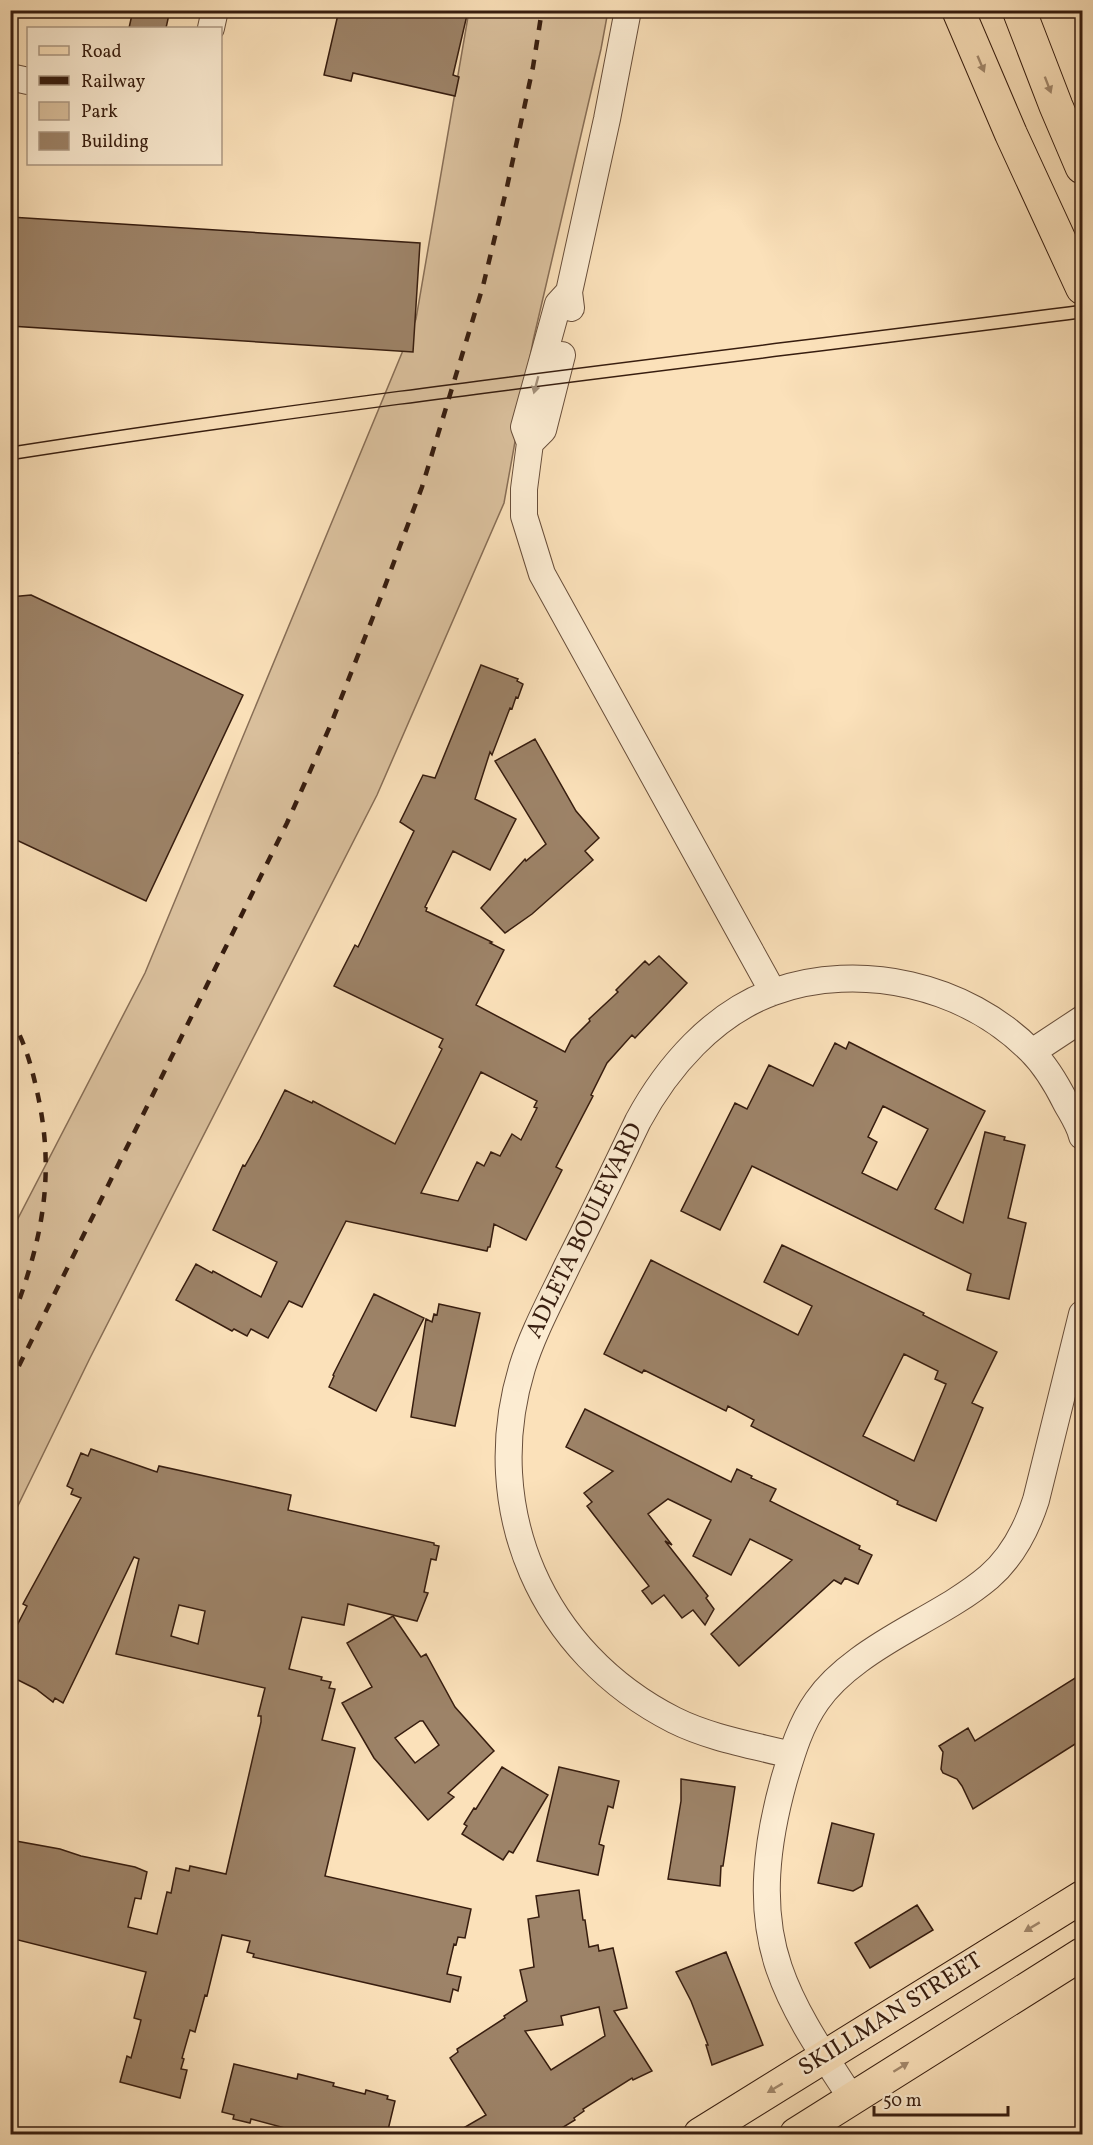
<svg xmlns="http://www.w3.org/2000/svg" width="1093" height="2145" font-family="Vollkorn,serif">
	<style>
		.green { fill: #dac09d; stroke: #886e56; stroke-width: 1.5 }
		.building { fill: #9d8368; stroke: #371d0f; stroke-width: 1.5; fill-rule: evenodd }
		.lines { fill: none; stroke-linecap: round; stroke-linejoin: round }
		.minor-casing { stroke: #684e3a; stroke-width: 28 }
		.major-casing { stroke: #371d0f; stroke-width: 34 }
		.highway-casing { stroke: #371d0f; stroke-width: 35 }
		.minor { stroke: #fcecd2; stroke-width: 26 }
		.major { stroke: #fbe1ba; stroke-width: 32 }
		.highway { stroke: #fbe1ba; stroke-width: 33 }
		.tram { stroke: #371d0f; stroke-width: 1.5 }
		.rail { stroke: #371d0f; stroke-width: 4.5; stroke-dasharray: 10 10; stroke-linecap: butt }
		.oneway { fill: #a3896d }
		.oneway2 { fill: #a38f7a }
		.labels { text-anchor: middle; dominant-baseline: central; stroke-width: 5; stroke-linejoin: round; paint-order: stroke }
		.street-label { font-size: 24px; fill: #371d0f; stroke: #fcecd2 }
	</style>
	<rect width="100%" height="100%" fill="#fbe1ba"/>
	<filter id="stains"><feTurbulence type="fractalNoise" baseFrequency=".00333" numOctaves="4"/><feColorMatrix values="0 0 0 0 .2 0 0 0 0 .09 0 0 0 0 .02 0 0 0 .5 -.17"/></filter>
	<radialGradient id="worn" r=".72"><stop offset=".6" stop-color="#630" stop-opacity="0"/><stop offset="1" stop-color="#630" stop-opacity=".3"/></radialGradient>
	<path class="green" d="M 469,11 L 608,11 L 601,49 L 533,341 L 504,503 L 377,795 L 90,1358 L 11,1520 L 11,1232 L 145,973 L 416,319 Z"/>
	<path class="building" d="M 133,10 L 170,10 L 166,28 L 129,28 Z
		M 339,10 L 447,10 L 467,15 L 453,75 L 459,77 L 455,96 L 353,73 L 351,81 L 324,75 Z
		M 10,217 L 420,243 L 413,352 L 10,326 Z
		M 31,595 L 243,695 L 146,901 L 10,837 L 10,769 L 18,753 L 10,749 L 10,597 Z
		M 481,665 L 518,679 L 517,681 L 523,684 L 518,698 L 516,697 L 512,709 L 510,708 L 492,755 L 490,752 L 475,799 L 516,819 L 490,870 L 453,851 L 425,907 L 427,908 L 426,911 L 492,942 L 490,943 L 504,950 L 476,1005 L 565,1052 L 571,1040 L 590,1021 L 589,1019 L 618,992 L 616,990 L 645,961 L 649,965 L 659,956 L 687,983 L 635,1038 L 632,1035 L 607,1063 L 591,1095 L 593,1096 L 556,1167 L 562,1170 L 526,1240 L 494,1224 L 490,1247 L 488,1247 L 487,1251 L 346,1221 L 302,1307 L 289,1301 L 268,1338 L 251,1329 L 247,1336 L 234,1329 L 232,1331 L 176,1300 L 196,1264 L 212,1273 L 213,1271 L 261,1297 L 277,1262 L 213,1230 L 243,1165 L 245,1166 L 260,1139 L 285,1090 L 312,1103 L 313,1101 L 395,1144 L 442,1049 L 439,1047 L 443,1039 L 334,986 L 355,945 L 358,947 L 414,831 L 400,822 L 423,775 L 435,778 ZM 481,1072 L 537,1101 L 534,1107 L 537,1108 L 521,1140 L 512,1134 L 500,1156 L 491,1152 L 484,1166 L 477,1162 L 458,1201 L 421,1193 Z
		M 535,739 L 576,811 L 599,838 L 585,851 L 593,860 L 532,914 L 505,933 L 481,908 L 525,859 L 526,861 L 546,844 L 495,761 Z
		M 849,1042 L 985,1111 L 935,1209 L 963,1223 L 985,1132 L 1005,1137 L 1004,1140 L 1025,1145 L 1008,1218 L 1026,1223 L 1009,1299 L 967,1290 L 971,1274 L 752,1166 L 720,1230 L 681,1211 L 735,1103 L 747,1109 L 769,1065 L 813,1086 L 835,1043 L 846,1049 ZM 883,1106 L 928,1129 L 897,1190 L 862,1173 L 877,1142 L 868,1137 Z
		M 782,1245 L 924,1313 L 923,1315 L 997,1352 L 972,1403 L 983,1408 L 936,1521 L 897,1504 L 898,1501 L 751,1426 L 754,1420 L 728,1406 L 726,1411 L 644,1370 L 642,1373 L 604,1354 L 651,1260 L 798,1335 L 812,1306 L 764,1282 ZM 904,1354 L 938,1371 L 935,1379 L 946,1384 L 914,1461 L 863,1436 Z
		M 374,1294 L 424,1318 L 376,1411 L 329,1387 L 334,1376 L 333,1375 Z
		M 439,1304 L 480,1313 L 455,1426 L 411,1417 L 426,1319 L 432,1322 L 434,1314 L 437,1315 Z
		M 585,1409 L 731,1482 L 737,1469 L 752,1476 L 751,1478 L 776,1489 L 770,1501 L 860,1546 L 859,1549 L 872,1555 L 858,1584 L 845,1578 L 841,1584 L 834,1580 L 739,1666 L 711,1634 L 792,1560 L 750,1539 L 731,1575 L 693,1556 L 711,1520 L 668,1499 L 648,1514 L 672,1545 L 665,1541 L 708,1596 L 706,1598 L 714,1609 L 705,1625 L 693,1610 L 682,1618 L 664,1595 L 652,1604 L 642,1591 L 649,1586 L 587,1506 L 592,1502 L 584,1493 L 613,1471 L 566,1447 Z
		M 91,1449 L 157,1472 L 159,1466 L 291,1495 L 288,1510 L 434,1543 L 434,1545 L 439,1546 L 436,1560 L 431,1559 L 424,1592 L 428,1593 L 417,1621 L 348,1604 L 344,1625 L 302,1617 L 289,1669 L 322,1677 L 321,1680 L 331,1682 L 329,1688 L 335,1689 L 322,1740 L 355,1748 L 325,1876 L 471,1909 L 465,1938 L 458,1937 L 456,1945 L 454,1944 L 447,1974 L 461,1977 L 458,1991 L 453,1989 L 450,2002 L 253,1957 L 254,1954 L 247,1952 L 250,1941 L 222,1935 L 207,1996 L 205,1995 L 195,2032 L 190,2030 L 182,2058 L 184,2059 L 181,2069 L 187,2070 L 180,2098 L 120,2082 L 127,2056 L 131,2058 L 139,2028 L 141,2020 L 134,2018 L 146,1972 L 10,1938 L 10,1892 L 16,1872 L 10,1871 L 10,1840 L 60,1849 L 81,1856 L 135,1867 L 147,1872 L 141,1899 L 135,1898 L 128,1927 L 157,1934 L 167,1892 L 171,1893 L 176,1868 L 189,1871 L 190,1866 L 226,1874 L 261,1722 L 261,1716 L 258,1716 L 265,1688 L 116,1654 L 139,1559 L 134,1557 L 63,1703 L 55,1698 L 53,1702 L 36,1689 L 10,1676 L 10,1639 L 27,1606 L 23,1604 L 81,1498 L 71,1494 L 73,1489 L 67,1486 L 81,1453 L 88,1456 ZM 179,1605 L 205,1611 L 198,1644 L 171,1636 Z
		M 393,1616 L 421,1657 L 426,1654 L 455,1707 L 494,1751 L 448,1793 L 454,1797 L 428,1820 L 374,1758 L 342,1703 L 372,1687 L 347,1643 ZM 420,1721 L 423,1721 L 439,1745 L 415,1763 L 395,1738 Z
		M 1083,1673 L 1083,1739 L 973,1809 L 962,1786 L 957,1779 L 943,1773 L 941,1769 L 943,1752 L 939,1746 L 968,1728 L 975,1741 Z
		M 502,1767 L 548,1795 L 513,1853 L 509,1851 L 503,1860 L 462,1834 L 467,1826 L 464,1824 L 474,1808 L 476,1809 Z
		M 559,1767 L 619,1781 L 613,1808 L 608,1806 L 599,1844 L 604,1846 L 598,1875 L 537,1861 Z
		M 681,1779 L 735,1787 L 723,1866 L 721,1866 L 720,1886 L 668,1879 L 681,1801 Z
		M 832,1823 L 874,1834 L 862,1886 L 853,1891 L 818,1883 Z
		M 579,1890 L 583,1920 L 585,1920 L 589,1947 L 598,1945 L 599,1951 L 613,1948 L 627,2008 L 614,2011 L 652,2071 L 633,2080 L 632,2078 L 583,2109 L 584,2111 L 574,2118 L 575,2120 L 552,2134 L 453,2134 L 486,2115 L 450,2058 L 458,2052 L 457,2049 L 505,2018 L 504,2016 L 527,2001 L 520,1970 L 534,1967 L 528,1919 L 539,1917 L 536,1896 ZM 599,2007 L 605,2036 L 551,2070 L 525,2031 L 563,2025 L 561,2016 Z
		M 917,1905 L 933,1930 L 870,1968 L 855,1943 Z
		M 726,1952 L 763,2045 L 712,2065 L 706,2045 L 708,2045 L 691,2001 L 676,1972 Z
		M 234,2064 L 297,2079 L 298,2074 L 334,2083 L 333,2086 L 365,2094 L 366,2090 L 388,2096 L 387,2099 L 395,2101 L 387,2134 L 292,2134 L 284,2133 L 285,2128 L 251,2119 L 250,2123 L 233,2119 L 234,2115 L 222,2112 Z"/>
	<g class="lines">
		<g class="minor-casing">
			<path id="minor" d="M 211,28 L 215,10
				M 10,77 L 28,81
				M 569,292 L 558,304 L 524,427 L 530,443 L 524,489 L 524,516 L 542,574 L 773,992
				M 571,308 L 569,292 L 607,119 L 628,10
				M 530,443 L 543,430 L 562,355
				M 1032,1052 L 1082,1019
				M 791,1755 C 752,1745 710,1738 674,1720 C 542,1653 479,1510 522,1368 C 533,1332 552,1298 568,1264 C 592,1217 615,1169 638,1121 C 667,1067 713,1014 773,992 C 860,961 966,985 1031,1051 C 1045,1065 1057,1085 1066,1103 C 1072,1114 1079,1124 1082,1136
				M 852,2099 C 825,2057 795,2015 779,1968 C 758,1907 767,1841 784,1780 C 792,1753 800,1725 817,1701 C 828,1685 844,1671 859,1660 C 900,1629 950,1610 989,1577 C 1012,1557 1027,1528 1036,1500 L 1082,1314"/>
		</g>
		<g class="major-casing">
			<path id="major" d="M 958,10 L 1011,134 L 1082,288
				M 700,2134 L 1082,1897
				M 796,2134 L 1082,1954"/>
		</g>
		<g class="highway-casing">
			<path id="highway" d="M 1019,10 L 1056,106 L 1082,167"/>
		</g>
		<use href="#minor" class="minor"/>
		<use href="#major" class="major"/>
		<use href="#highway" class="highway"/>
		<path class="tram" d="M 10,447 C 367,391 725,351 1082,305
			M 10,460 C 367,404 725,364 1082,318"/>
		<path class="rail" d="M 10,1018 C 23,1037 31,1064 36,1087 C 57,1175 42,1242 10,1325
			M 10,1384 L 287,823 L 331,724 L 382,594 L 422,487 L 483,286 L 507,187 L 533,67 L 542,10"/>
	</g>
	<defs><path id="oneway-solid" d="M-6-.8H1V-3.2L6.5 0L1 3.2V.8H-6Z" transform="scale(1.5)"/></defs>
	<g class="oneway">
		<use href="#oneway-solid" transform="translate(981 64) rotate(67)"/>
		<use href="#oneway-solid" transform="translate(1048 85) rotate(69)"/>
		<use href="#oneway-solid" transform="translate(1032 1927) rotate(149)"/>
		<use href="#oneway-solid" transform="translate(901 2067) rotate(-32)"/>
		<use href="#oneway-solid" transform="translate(775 2088) rotate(149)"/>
	</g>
	<use class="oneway2" href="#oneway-solid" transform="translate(536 385) rotate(105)"/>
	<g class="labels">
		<g class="street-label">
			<text transform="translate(585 1231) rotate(-64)">ADLETA BOULEVARD</text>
			<text transform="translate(891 2015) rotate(-32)">SKILLMAN STREET</text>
		</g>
	</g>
	<rect width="1093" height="2145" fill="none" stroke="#fbe1ba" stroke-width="36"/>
	<rect x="12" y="12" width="1069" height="2121" fill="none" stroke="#371d0f" stroke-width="3"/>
	<rect x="18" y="18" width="1057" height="2109" fill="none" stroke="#371d0f" stroke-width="1.5"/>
	<rect x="27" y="27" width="195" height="138" fill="#fcecd2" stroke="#ad9984" stroke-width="1.5"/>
	<rect x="39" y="46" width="30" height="9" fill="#fbe1ba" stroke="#ad9984" stroke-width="1.5"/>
	<text x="81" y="57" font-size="18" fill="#371d0f">Road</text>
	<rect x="39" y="76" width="30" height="9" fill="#371d0f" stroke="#ad9984" stroke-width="1.5"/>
	<text x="81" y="87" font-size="18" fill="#371d0f">Railway</text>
	<rect x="39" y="102" width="30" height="18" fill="#dac09d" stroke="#ad9984" stroke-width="1.5"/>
	<text x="81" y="117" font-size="18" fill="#371d0f">Park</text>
	<rect x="39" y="132" width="30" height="18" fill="#9d8368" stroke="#ad9984" stroke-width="1.5"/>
	<text x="81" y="147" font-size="18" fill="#371d0f">Building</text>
	<path d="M874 2106v9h134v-9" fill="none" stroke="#371d0f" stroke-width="3"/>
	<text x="883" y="2106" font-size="18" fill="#371d0f" stroke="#fcecd2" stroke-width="4.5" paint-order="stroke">50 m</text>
	<rect width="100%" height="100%" filter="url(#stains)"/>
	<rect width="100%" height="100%" fill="url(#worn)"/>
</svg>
